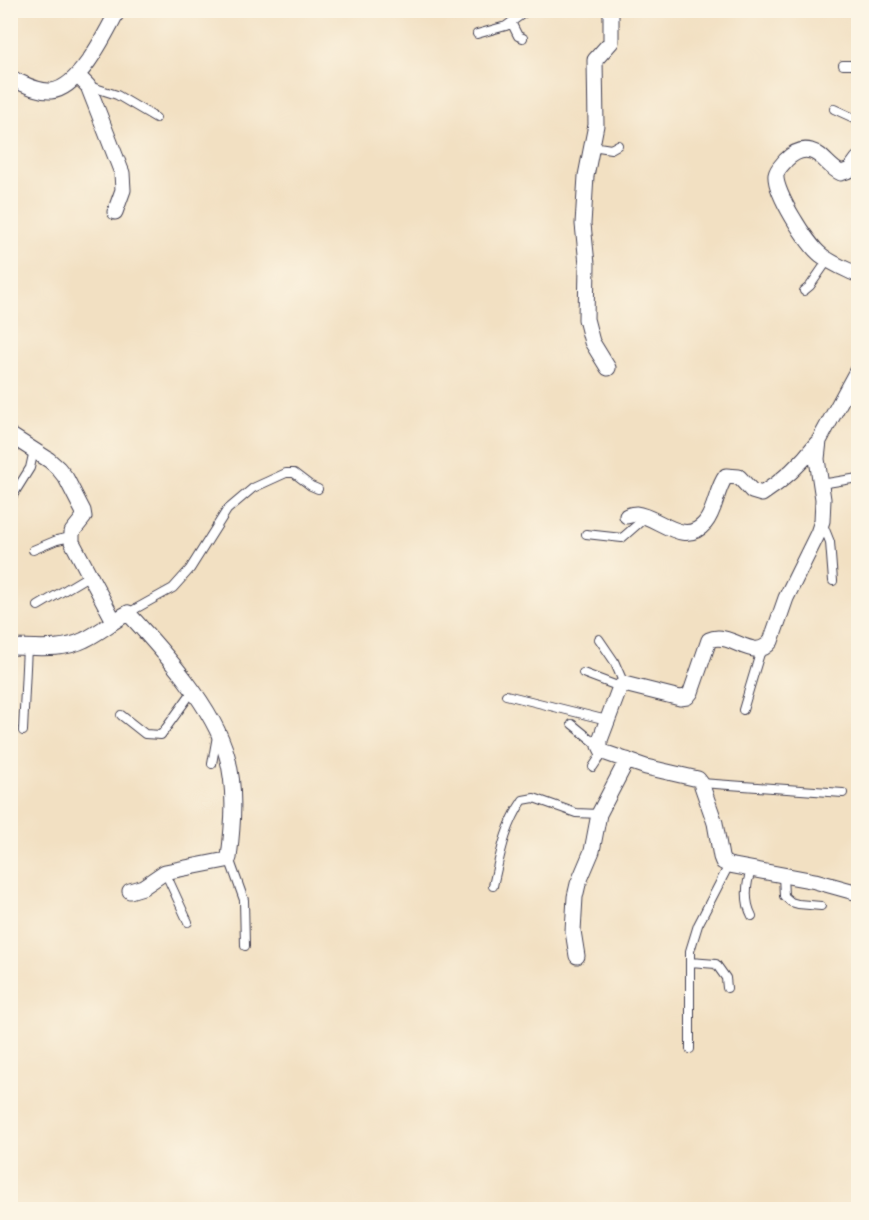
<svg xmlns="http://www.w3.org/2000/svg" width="869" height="1220" font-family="Caveat,sans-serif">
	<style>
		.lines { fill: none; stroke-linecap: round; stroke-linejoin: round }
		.service-casing { stroke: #413e4f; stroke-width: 10 }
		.minor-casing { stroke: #413e4f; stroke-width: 17 }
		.service { stroke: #fff; stroke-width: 8 }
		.minor { stroke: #fff; stroke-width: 15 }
	</style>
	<rect width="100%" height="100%" fill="#fcf5e5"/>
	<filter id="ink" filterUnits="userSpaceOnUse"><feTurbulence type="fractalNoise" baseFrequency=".0167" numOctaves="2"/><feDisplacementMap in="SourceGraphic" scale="12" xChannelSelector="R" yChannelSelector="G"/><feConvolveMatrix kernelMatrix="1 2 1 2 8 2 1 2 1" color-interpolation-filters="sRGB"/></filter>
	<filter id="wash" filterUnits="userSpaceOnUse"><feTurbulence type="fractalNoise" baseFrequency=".008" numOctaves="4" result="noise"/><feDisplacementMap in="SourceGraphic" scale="24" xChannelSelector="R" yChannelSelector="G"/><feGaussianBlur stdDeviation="1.35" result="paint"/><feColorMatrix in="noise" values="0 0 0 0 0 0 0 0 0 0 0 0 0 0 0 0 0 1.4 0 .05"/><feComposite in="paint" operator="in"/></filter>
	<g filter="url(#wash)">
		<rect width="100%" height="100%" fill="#f2e0c2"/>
	</g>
	<g filter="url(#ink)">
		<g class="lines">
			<g class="service-casing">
				<path id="service" d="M 511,22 L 518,36 L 523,38
					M 477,34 L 506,26 L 528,10
					M 843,65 L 858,65
					M 89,86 L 117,95 L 156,118
					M 834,109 L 858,120
					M 592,146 L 611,149 L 618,145
					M 804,291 L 810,286 L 828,260
					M 821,484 L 858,478
					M 10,500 L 30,468 L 34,450
					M 822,522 L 830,542 L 833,581
					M 586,534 L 622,538 L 646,517
					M 33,550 L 57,540 L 71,537
					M 38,606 L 90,575
					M 128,613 L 173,588 L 190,569 L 227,510 L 253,488 L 286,473 L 294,473 L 311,486 L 318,489
					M 599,639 L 614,661 L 624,684
					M 583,673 L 620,687
					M 506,695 L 607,720
					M 743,710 L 761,650
					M 121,715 L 145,734 L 161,735 L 192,692
					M 572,724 L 599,746
					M 23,731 L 27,647
					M 212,764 L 217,736
					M 593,767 L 603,752
					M 701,783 L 843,793
					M 229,858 L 244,900 L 245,946
					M 165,872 L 188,922
					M 783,875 L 784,896 L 791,902 L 798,904 L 821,906
					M 493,886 C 500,856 505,826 523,800 L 534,798 L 576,813 L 599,814
					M 752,916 C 745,903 745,884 752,869
					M 690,962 L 716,964 L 726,978 L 727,988
					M 690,1049 L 690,951 L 698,925 L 729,865"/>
			</g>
			<g class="minor-casing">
				<path id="minor" d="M 77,75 L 88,86 L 122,173 L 123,190 L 115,212
					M 10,78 C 23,83 37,92 51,91 C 79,89 106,33 118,10
					M 858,159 L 850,170 L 841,173 C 829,168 823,154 811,151 C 801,148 793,153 786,160 C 782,165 777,169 776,175 C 774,192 808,245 821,255 C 832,264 846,269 858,275
					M 608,368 L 592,342 L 586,319 L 587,264 L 583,224 L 586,176 L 596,125 L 595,60 L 611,42 L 611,10
					M 858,369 L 819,441 L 817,459 L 823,499 L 822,521 L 818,533 L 786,598 L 771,641 C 754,664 731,630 709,640 L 691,692 L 687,697 L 680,698 L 624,684 L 620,687 L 600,740 L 600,746 L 603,752 L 646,767 L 698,779 L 701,783 L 715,823 L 721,857 L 723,862 L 729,865 L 815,881 L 858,893
					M 10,435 L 49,460 L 58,468 L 66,478 L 83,511 L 84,517 L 72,532 L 72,542 L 114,621
					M 627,516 C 630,515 633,514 636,514 C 658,516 684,548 705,523 C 716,510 716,489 726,476 L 739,477 L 752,491 L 762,494 C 784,480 801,464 817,443
					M 10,647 C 35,647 62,651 84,640 C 99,633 113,621 128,613 C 162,650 214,707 227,756 C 236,789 233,824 229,858 L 226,860 L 165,872 L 143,887 L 130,891
					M 577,956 L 573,931 L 575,897 L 578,884 L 592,851 L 599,814 L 627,760"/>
			</g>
			<use href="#service" class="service"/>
			<use href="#minor" class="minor"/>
		</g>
	</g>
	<rect width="869" height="1220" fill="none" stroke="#fcf5e5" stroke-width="36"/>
</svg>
